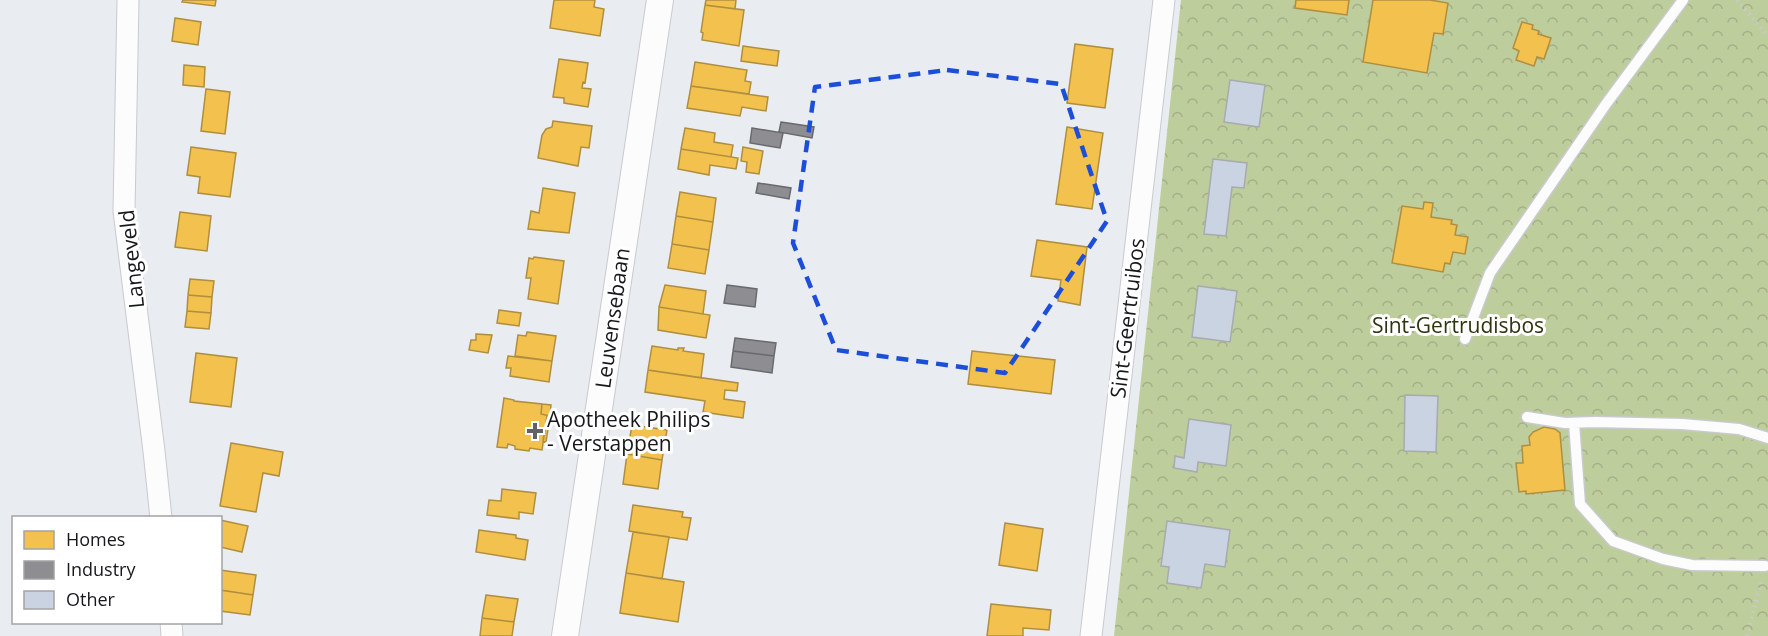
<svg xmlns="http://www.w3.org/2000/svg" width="1768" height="636" font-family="'Open Sans',sans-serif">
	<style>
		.forest { fill: url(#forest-crowns) }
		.homes { fill: #f2c14e; stroke: #b08e3f; stroke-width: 1.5 }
		.industry { fill: #8d8d92; stroke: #696a6e; stroke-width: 1.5 }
		.building { fill: #cad3e1; stroke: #a8aaad; stroke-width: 1.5 }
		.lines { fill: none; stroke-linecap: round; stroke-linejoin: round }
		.service-casing { stroke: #c8cace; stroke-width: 13 }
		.minor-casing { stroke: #c8cace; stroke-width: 23 }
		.tertiary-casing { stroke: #c8cace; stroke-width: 28 }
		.path { stroke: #cacbcd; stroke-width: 4; stroke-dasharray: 1.5 4.5; stroke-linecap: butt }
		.service { stroke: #fcfcfd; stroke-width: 10 }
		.minor { stroke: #fcfcfd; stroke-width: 21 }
		.tertiary { stroke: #fcfcfd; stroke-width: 26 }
		.marked { fill: none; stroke: #1d4ed8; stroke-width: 4.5; stroke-dasharray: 12 8; stroke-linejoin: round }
		.poi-dot { fill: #606266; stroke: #fff; stroke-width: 2 }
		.labels { text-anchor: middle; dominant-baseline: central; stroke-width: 6; stroke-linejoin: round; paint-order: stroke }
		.street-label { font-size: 21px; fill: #16181b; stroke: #fff }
		.park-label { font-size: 21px; fill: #2c360f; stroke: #fff }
		.poi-label { font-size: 21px; fill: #16181b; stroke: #fff; text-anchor: start }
	</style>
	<defs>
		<pattern id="forest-crowns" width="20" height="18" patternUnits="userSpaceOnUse" patternTransform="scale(1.5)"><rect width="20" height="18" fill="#becd9c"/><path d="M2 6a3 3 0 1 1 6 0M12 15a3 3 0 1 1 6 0" fill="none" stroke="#a3af86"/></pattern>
	</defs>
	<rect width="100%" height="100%" fill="#e9ecf0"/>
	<path class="forest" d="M 1181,0 L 1768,0 L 1768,636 L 1114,636 Z"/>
	<path class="homes" d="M 183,0 L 216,0 L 215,6 L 182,2 Z
		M 554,0 L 595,0 L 594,7 L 604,9 L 600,36 L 550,28 Z
		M 706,0 L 736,0 L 735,9 L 705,5 Z
		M 1296,0 L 1349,0 L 1347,15 L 1295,8 Z
		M 1373,0 L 1430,0 L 1448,3 L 1443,34 L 1434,33 L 1427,73 L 1363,62 Z
		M 705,5 L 744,10 L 739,46 L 702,40 L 703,33 L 701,32 Z
		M 175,18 L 201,22 L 198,45 L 172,41 Z
		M 1522,22 L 1533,25 L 1532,29 L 1539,31 L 1538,34 L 1551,38 L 1544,59 L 1537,57 L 1534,66 L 1516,60 L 1519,51 L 1513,48 Z
		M 1075,44 L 1113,49 L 1105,108 L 1067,103 Z
		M 743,46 L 779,51 L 777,66 L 741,61 Z
		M 559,59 L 588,63 L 585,83 L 583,82 L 582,88 L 591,89 L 588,107 L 564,103 L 564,98 L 553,97 Z
		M 695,62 L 747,70 L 745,81 L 751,82 L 749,94 L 691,86 Z
		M 184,65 L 205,67 L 204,87 L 183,85 Z
		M 691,86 L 768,97 L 766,111 L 742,107 L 740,116 L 687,108 Z
		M 206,89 L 230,92 L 225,134 L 201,131 Z
		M 553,121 L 592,126 L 589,148 L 581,147 L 578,166 L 538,158 L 542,135 L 546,129 L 552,127 Z
		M 1067,127 L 1103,133 L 1092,209 L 1056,204 Z
		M 685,128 L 715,133 L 714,142 L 733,145 L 731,157 L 681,149 Z
		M 191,147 L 236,153 L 230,197 L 198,193 L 200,177 L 187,175 Z
		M 743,147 L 763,151 L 759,174 L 746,172 L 747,162 L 741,161 Z
		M 681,149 L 738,158 L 736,169 L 710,165 L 709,175 L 678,169 Z
		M 543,188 L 575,193 L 569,233 L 528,229 L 531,211 L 539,213 Z
		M 680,192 L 716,198 L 713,222 L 676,216 Z
		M 1424,202 L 1433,203 L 1431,217 L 1452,220 L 1451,224 L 1457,225 L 1455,235 L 1468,237 L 1465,254 L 1453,252 L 1450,264 L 1445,263 L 1443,272 L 1392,263 L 1402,206 L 1423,209 Z
		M 180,212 L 211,216 L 207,251 L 175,247 Z
		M 676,216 L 713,222 L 709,250 L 672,244 Z
		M 1037,240 L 1087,247 L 1080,305 L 1058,301 L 1061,280 L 1031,276 Z
		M 672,244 L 709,250 L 705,274 L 668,268 Z
		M 534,257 L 564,261 L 558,304 L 528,299 L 531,278 L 526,278 L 529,258 L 533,259 Z
		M 190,279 L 214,281 L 212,297 L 188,295 Z
		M 665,285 L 706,291 L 703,314 L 659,307 Z
		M 188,295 L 212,297 L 211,313 L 187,311 Z
		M 659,307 L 710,315 L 706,338 L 658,330 Z
		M 499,310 L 521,313 L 519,326 L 497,323 Z
		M 187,311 L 211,313 L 209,329 L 185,327 Z
		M 527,332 L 556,336 L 552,361 L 515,356 L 518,335 L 526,336 Z
		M 476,334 L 492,335 L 488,353 L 469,350 L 471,340 L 476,340 Z
		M 652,346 L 678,350 L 678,348 L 684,348 L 683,351 L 704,354 L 701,378 L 648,370 Z
		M 972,351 L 1055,360 L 1051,394 L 968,384 Z
		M 196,353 L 237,358 L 231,407 L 190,402 Z
		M 508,356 L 552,361 L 549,382 L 510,376 L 511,368 L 506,368 Z
		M 648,370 L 738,383 L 737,391 L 725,390 L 724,399 L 745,402 L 743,418 L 703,412 L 705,401 L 645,392 Z
		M 504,398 L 514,400 L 514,401 L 542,404 L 541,414 L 550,416 L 547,416 L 542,450 L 530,448 L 529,451 L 515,449 L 515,446 L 508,444 L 507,448 L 497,447 Z
		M 542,404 L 551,405 L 550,416 L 541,414 Z
		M 547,416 L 550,416 L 546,442 L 543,441 Z
		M 632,425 L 667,430 L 662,460 L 627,454 Z
		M 1544,427 L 1555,429 L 1560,433 L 1565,490 L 1526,494 L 1526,491 L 1519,492 L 1516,463 L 1523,463 L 1522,446 L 1530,445 L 1529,437 L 1533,432 Z
		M 231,443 L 283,452 L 279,476 L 263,473 L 256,512 L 220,506 Z
		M 627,454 L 662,460 L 658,489 L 623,484 Z
		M 502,489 L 536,493 L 533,514 L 519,512 L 519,519 L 487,515 L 489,500 L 501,501 Z
		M 633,505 L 683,512 L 682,517 L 691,518 L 687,540 L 629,531 Z
		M 220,520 L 248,526 L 242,552 L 220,547 Z
		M 1005,523 L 1043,529 L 1037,571 L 999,565 Z
		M 479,530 L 516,535 L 516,538 L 528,540 L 525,560 L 476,552 Z
		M 633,532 L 669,537 L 662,579 L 626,573 Z
		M 220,570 L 256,575 L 253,595 L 220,590 Z
		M 626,573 L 684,582 L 678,622 L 620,613 Z
		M 220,590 L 253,595 L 250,615 L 220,611 Z
		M 486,595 L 518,599 L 514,622 L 482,618 Z
		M 991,604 L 1051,610 L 1049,630 L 1023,628 L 1023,636 L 987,636 Z
		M 482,618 L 514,622 L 512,636 L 480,636 Z"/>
	<path class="industry" d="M 781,122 L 814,127 L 812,138 L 779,132 Z
		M 752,128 L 783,133 L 780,148 L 750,143 Z
		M 758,183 L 791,188 L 789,199 L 756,193 Z
		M 727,285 L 757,289 L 755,307 L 724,303 Z
		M 735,338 L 776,343 L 774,356 L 733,351 Z
		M 733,351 L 774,356 L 772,373 L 731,367 Z"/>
	<path class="building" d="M 1230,80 L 1265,85 L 1259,127 L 1224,122 Z
		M 1213,159 L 1247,163 L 1244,188 L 1232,187 L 1226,236 L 1204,234 Z
		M 1198,286 L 1237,291 L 1230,342 L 1192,337 Z
		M 1405,395 L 1438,396 L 1436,452 L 1404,451 Z
		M 1189,419 L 1231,425 L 1226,466 L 1198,462 L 1197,472 L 1174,468 L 1175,456 L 1184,458 Z
		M 1167,521 L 1230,530 L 1225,567 L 1205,564 L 1201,588 L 1167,583 L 1169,567 L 1161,566 Z"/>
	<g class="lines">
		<g class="service-casing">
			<path id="service" d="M 1465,339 L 1490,273 L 1606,104 L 1683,0
				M 1527,417 L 1565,423 L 1595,422 L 1682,424 L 1739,429 L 1768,438
				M 1574,423 L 1580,504 L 1613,541 L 1663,559 L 1692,565 L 1765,566"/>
		</g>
		<g class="minor-casing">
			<path id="minor" d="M 128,0 L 124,211 L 154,451 L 161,518
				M 171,622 L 172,636
				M 1091,636 L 1164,0"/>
		</g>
		<g class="tertiary-casing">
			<path id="tertiary" d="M 565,636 L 660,0"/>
		</g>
		<path class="path" d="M 1737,0 L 1768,36
			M 1747,636 L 1761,582"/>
		<use href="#service" class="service"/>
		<use href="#minor" class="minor"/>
		<use href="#tertiary" class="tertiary"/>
	</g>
	<path class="marked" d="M 947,70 L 1061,84 L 1107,221 L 1005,373 L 836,350 L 793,243 L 815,87 Z"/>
	<path class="poi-dot" d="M532 422h6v6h6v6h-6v6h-6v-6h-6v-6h6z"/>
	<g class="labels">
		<g class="street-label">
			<text transform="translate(131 259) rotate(-96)">Langeveld</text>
			<text transform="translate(612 318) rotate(-82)">Leuvensebaan</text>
			<text transform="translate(1127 318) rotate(-83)">Sint-Geertruibos</text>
		</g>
		<g class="park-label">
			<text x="1458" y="325">Sint-Gertrudisbos</text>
		</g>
		<g class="poi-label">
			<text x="547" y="419">Apotheek Philips<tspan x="547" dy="24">- Verstappen</tspan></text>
		</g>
	</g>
	<rect x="12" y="516" width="210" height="108" fill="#ffffff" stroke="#a2a3a4" stroke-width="1.5"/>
	<rect x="24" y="531" width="30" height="18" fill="#f2c14e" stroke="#a2a3a4" stroke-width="1.5"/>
	<text x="66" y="546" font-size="18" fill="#16181b">Homes</text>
	<rect x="24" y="561" width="30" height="18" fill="#8d8d92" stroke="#a2a3a4" stroke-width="1.5"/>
	<text x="66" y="576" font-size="18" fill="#16181b">Industry</text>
	<rect x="24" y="591" width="30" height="18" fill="#cad3e1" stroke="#a2a3a4" stroke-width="1.5"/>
	<text x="66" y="606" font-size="18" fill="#16181b">Other</text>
</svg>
